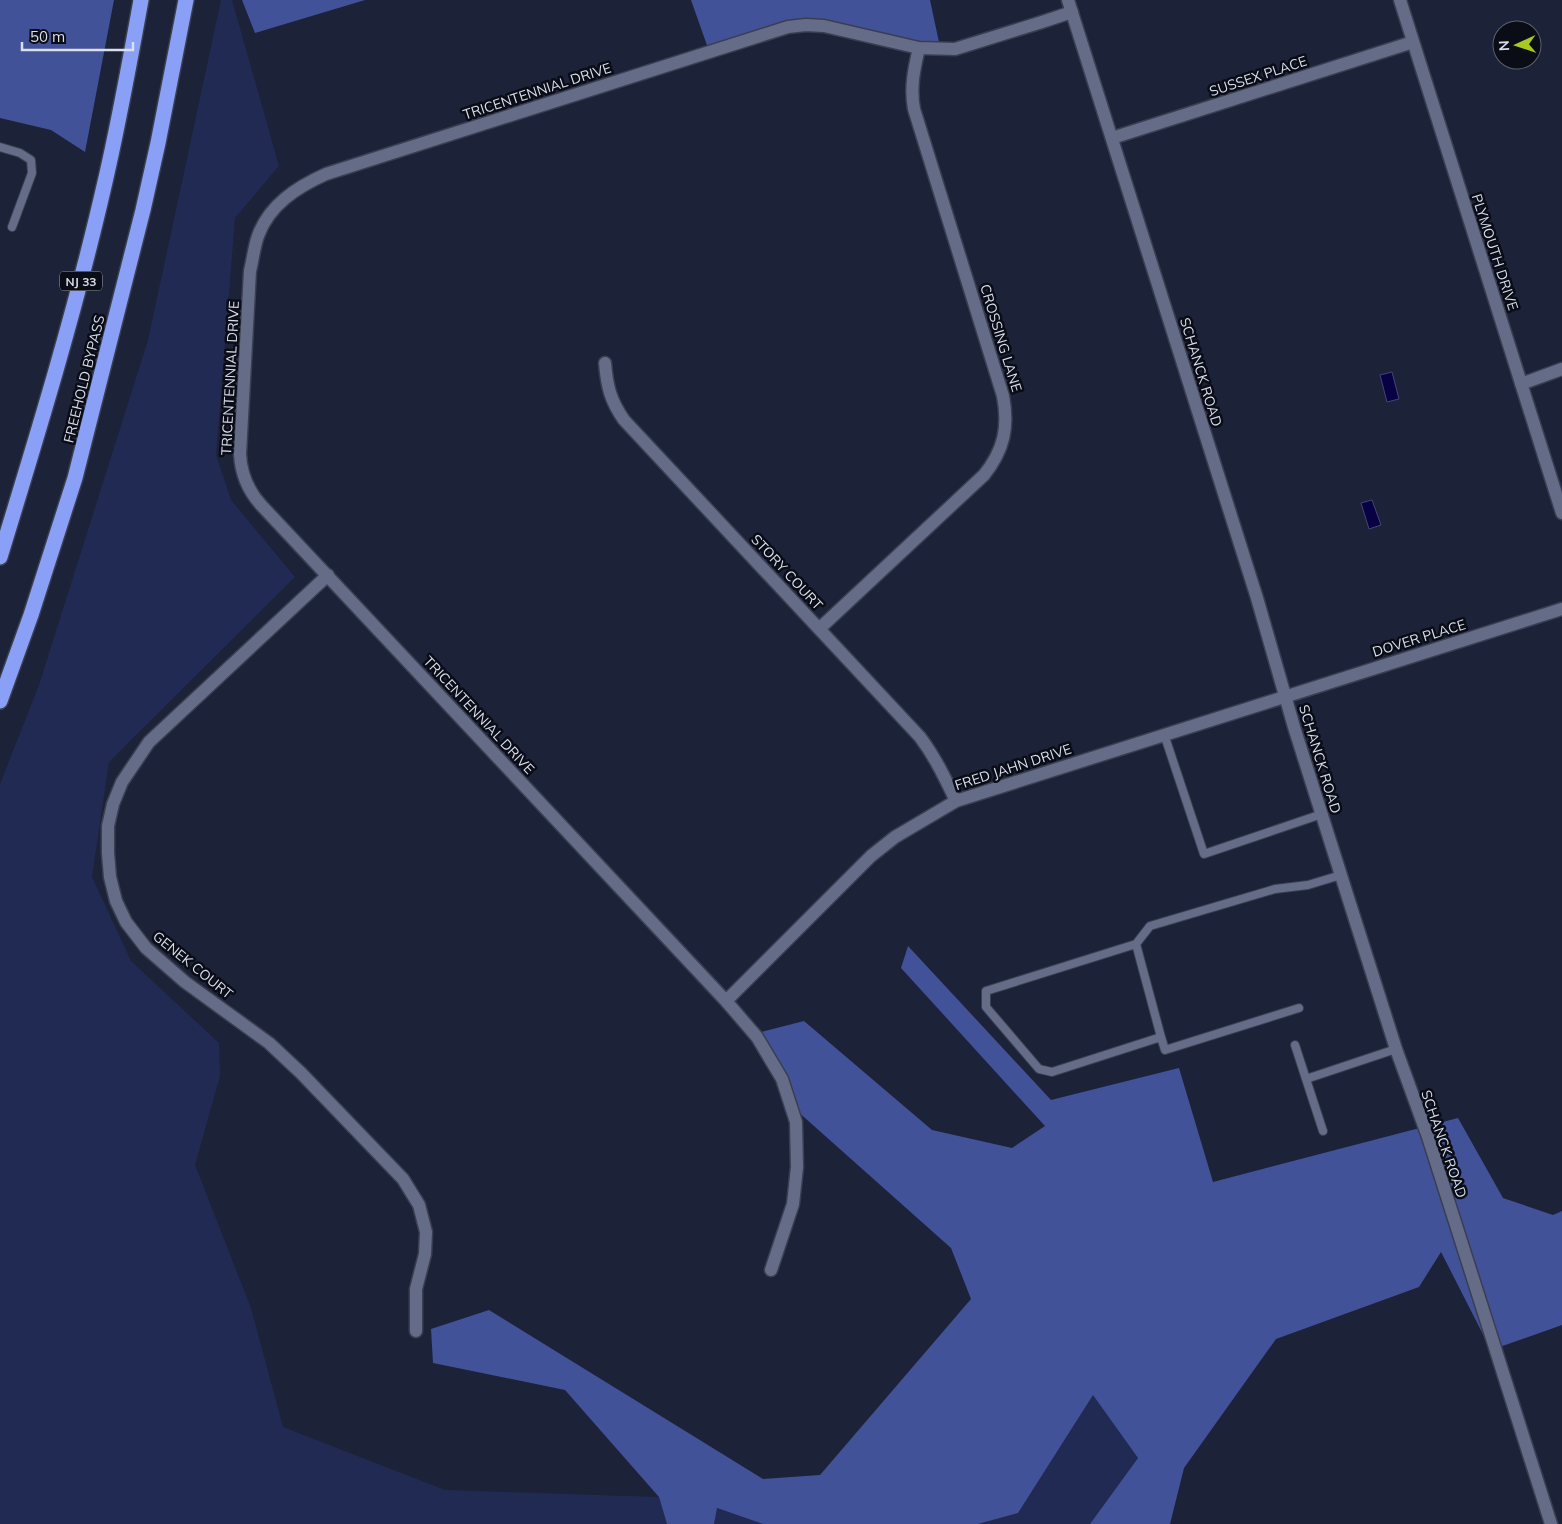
<svg xmlns="http://www.w3.org/2000/svg" width="1562" height="1524" font-family="Mulish,sans-serif">
	<style>
		.green { fill: #212a53 }
		.forest { fill: #425298 }
		.water { fill: #080144; stroke: #474477 }
		.lines { fill: none; stroke-linecap: round; stroke-linejoin: round }
		.service-casing { stroke: #3a3e51; stroke-width: 10 }
		.minor-casing { stroke: #3a3e51; stroke-width: 15 }
		.tertiary-casing { stroke: #3a3e51; stroke-width: 15 }
		.motorway-casing { stroke: #3a3e51; stroke-width: 18 }
		.service { stroke: #656c87; stroke-width: 8 }
		.minor { stroke: #656c87; stroke-width: 12 }
		.tertiary { stroke: #656c87; stroke-width: 12 }
		.motorway { stroke: #8aa0f7; stroke-width: 15 }
		.labels { text-anchor: middle; dominant-baseline: central; stroke-width: 5; stroke-linejoin: round; paint-order: stroke }
		.shield { fill: #0a0c16; stroke: #9ca0ad; stroke-width: 1 }
		.shield-label { font-size: 12px; font-weight: bold; fill: #dadfee }
		.street-label { font-size: 14px; fill: #dadfee; stroke: #0a0c16 }
	</style>
	<rect width="100%" height="100%" fill="#1c2238"/>
	<path class="green" d="M 221,0 L 232,0 L 279,166 L 235,218 L 216,455 L 231,500 L 295,577 L 109,762 L 92,877 L 131,961 L 219,1043 L 220,1076 L 195,1165 L 251,1308 L 283,1427 L 445,1490 L 659,1497 L 667,1524 L 0,1524 L 0,784 L 39,685 L 148,340 Z
		M 1093,1394 L 1138,1458 L 1090,1524 L 978,1524 L 1018,1513 Z
		M 716,1508 L 763,1524 L 714,1524 Z"/>
	<path class="forest" d="M 0,0 L 114,0 L 85,152 L 51,130 L 0,118 Z
		M 242,0 L 365,0 L 255,33 Z
		M 691,0 L 930,0 L 940,47 L 810,25 L 709,51 Z
		M 908,946 L 1051,1100 L 1179,1068 L 1213,1182 L 1458,1118 L 1503,1198 L 1553,1215 L 1562,1211 L 1562,1325 L 1491,1350 L 1441,1252 L 1419,1287 L 1276,1339 L 1184,1468 L 1170,1524 L 1090,1524 L 1138,1458 L 1093,1395 L 1018,1513 L 978,1524 L 763,1524 L 717,1508 L 714,1524 L 667,1524 L 659,1497 L 565,1390 L 433,1363 L 431,1329 L 489,1310 L 763,1479 L 820,1475 L 971,1299 L 951,1248 L 796,1110 L 761,1032 L 804,1021 L 932,1130 L 1012,1148 L 1045,1126 L 901,968 Z"/>
	<path class="water" d="M 1392,372 L 1399,399 L 1387,402 L 1380,375 Z
		M 1372,500 L 1381,525 L 1369,529 L 1361,503 Z"/>
	<g class="lines">
		<g class="service-casing">
			<path id="service" d="M 0,147 L 20,153 L 31,160 L 32,173 L 12,227
				M 1164,734 L 1204,854 L 1322,814
				M 1136,944 L 1150,926 L 1275,889 L 1308,885 L 1341,875
				M 1161,1037 L 1052,1072 L 1039,1069 L 986,1007 L 986,991 L 1136,944 L 1161,1037 L 1165,1050 L 1299,1008
				M 1295,1045 L 1306,1079 L 1396,1049
				M 1306,1079 L 1323,1131"/>
		</g>
		<g class="minor-casing">
			<path id="minor" d="M 1400,0 L 1562,513
				M 1112,138 L 1413,42
				M 605,363 C 607,386 610,400 624,420 L 920,737 C 935,757 945,778 956,801
				M 1521,384 L 1562,369
				M 328,575 L 149,742 L 122,782 L 113,804 L 108,826 L 108,853 L 110,877 L 116,901 L 126,922 L 146,948 L 185,982 L 269,1043 L 301,1073 L 403,1179 L 419,1205 L 426,1232 L 425,1254 L 416,1289 L 416,1331
				M 819,629 L 984,475 C 1004,450 1009,427 1003,396 L 914,109 C 910,88 914,69 919,48
				M 726,1001 L 871,856 L 895,837 L 956,801 L 1562,609
				M 771,1270 L 793,1204 L 797,1167 L 796,1122 L 782,1079 L 757,1037 L 726,1001 L 262,506 C 248,491 241,474 240,454 L 250,271 C 253,259 254,247 258,236 C 269,205 297,187 326,174 L 788,27 L 806,25 L 824,26 L 919,48 L 955,49 L 1042,22 L 1072,12"/>
		</g>
		<g class="tertiary-casing">
			<path id="tertiary" d="M 1068,0 L 1257,598 L 1294,727 L 1396,1049 L 1428,1137 L 1551,1524"/>
		</g>
		<g class="motorway-casing">
			<path id="motorway" d="M 0,557 C 38,433 76,309 105,182 C 119,122 130,61 141,0
				M 0,701 L 31,615 L 75,478 L 143,210 L 158,143 L 186,0"/>
		</g>
		<use href="#service" class="service"/>
		<use href="#minor" class="minor"/>
		<use href="#tertiary" class="tertiary"/>
		<use href="#motorway" class="motorway"/>
	</g>
	<g class="labels">
		<rect class="shield" x="60" y="271.5" width="42" height="19" rx="4"/>
		<g class="shield-label">
			<text x="81" y="281">NJ 33</text>
		</g>
		<g class="street-label">
			<text transform="translate(1258 76) rotate(-18)">SUSSEX PLACE</text>
			<text transform="translate(537 91) rotate(-18)">TRICENTENNIAL DRIVE</text>
			<text transform="translate(1495 252) rotate(72)">PLYMOUTH DRIVE</text>
			<text transform="translate(1001 338) rotate(73)">CROSSING LANE</text>
			<text transform="translate(1201 372) rotate(73)">SCHANCK ROAD</text>
			<text transform="translate(230 378) rotate(-87)">TRICENTENNIAL DRIVE</text>
			<text transform="translate(84 379) rotate(-76)">FREEHOLD BYPASS</text>
			<text transform="translate(787 572) rotate(47)">STORY COURT</text>
			<text transform="translate(1419 638) rotate(-17)">DOVER PLACE</text>
			<text transform="translate(479 715) rotate(47)">TRICENTENNIAL DRIVE</text>
			<text transform="translate(1320 759) rotate(73)">SCHANCK ROAD</text>
			<text transform="translate(1013 767) rotate(-18)">FRED JAHN DRIVE</text>
			<text transform="translate(193 965) rotate(39)">GENEK COURT</text>
			<text transform="translate(1444 1144) rotate(71)">SCHANCK ROAD</text>
		</g>
	</g>
	<g transform="translate(1517 45) rotate(267)"><circle r="24" fill="#0a0c16" stroke="#5d606c"/>
	<path d="M0-4L9 19L0 12L-9 19Z" fill="#a5c822"/>
	<text y="-8" font-size="14" font-weight="bold" text-anchor="middle" fill="#dadfee">N</text>
	</g>
	<path d="M22 42v8h111v-8" fill="none" stroke="#dadfee" stroke-width="2.5"/>
	<text x="30" y="42" font-size="15" fill="#dadfee" stroke="#0a0c16" stroke-width="4" paint-order="stroke">50 m</text>
</svg>
